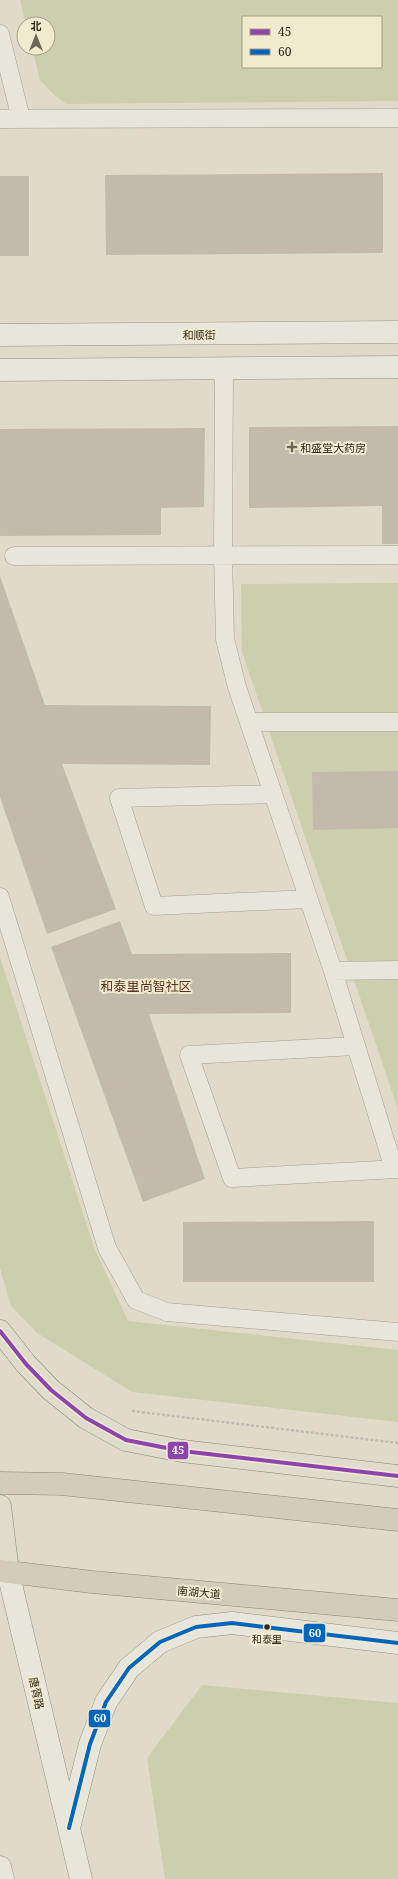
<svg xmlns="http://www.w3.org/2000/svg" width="398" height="1879" font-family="'Noto Serif','Noto Sans SC',serif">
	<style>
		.green { fill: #cccfad; fill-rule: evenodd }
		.building { fill: #c3baab }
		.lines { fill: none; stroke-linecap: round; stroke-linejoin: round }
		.lane-casing { stroke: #a5a093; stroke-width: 19 }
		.secondary-casing { stroke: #948f83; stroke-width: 23 }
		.primary-casing { stroke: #8a8579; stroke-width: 23 }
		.highway-casing { stroke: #8a8579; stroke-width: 23 }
		.path { stroke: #c0bcb2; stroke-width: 2.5; stroke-dasharray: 3 2; stroke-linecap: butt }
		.lane { stroke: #e8e5da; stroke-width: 18 }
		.secondary { stroke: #e8e5da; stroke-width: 22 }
		.primary { stroke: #dfdccc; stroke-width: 22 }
		.highway { stroke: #d2ccbb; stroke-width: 22 }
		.bus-1-casing { stroke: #f1eacf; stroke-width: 7 }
		.bus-2-casing { stroke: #f1eacf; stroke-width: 7 }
		.bus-1 { stroke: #8e44ad; stroke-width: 4 }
		.bus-2 { stroke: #0065bd; stroke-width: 4 }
		.poi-dot { fill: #6e6759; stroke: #f1eacf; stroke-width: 1.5 }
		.bus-dot { fill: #31291d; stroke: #f1eacf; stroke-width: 1.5 }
		.labels { text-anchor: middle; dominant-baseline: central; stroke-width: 4; stroke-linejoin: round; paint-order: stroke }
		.bus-label { font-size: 10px; fill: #31291d; stroke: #f1eacf }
		.street-label { font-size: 11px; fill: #31291d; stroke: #f1eacf }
		.poi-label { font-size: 11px; fill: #31291d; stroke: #f1eacf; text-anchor: start }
		.quarter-label { font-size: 13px; fill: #593221; stroke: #f1eacf }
		.line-badge { stroke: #f1eacf; stroke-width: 1.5 }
		.badge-label { font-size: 11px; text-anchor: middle; font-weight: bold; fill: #fff }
	</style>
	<rect width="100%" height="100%" fill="#e0dbc9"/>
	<path class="green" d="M 20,0 L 398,0 L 398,101 L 66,104 L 54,95 L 40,80 L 32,48 L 48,48 L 48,24 L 26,24 ZM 243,17 L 381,17 L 381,67 L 243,67 Z
		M 398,583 L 398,1109 L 242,652 L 241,584 Z
		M 0,957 L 94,1247 L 128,1321 L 398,1350 L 398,1422 L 132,1392 L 37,1333 L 11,1306 L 0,1268 Z
		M 202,1685 L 398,1703 L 398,1879 L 165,1879 L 147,1758 Z"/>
	<path class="building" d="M 383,173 L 383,253 L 106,255 L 105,175 Z
		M 0,176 L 29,176 L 29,256 L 0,256 Z
		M 398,426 L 398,544 L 382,544 L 382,506 L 249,508 L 249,427 Z
		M 205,428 L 204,507 L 161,508 L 161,535 L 0,536 L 0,429 Z
		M 0,576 L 45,705 L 211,706 L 210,765 L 62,764 L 116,909 L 47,934 L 0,797 Z
		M 398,771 L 398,828 L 313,830 L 312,772 Z
		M 120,921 L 132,954 L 291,953 L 291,1013 L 149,1014 L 205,1179 L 143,1202 L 51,947 Z
		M 374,1221 L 374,1282 L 183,1282 L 183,1222 Z"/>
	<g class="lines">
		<g class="lane-casing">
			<path id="lane" d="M 0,34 L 21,119
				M 0,119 L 398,118
				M 224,368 L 223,555 L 225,639 L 237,687 L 333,971 L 394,1169
				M 14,556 L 398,555
				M 249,722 L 398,722
				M 272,794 L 119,798 L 154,906 L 308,899
				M 0,897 L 107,1248 L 136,1300 L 167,1312 L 398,1332
				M 333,971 L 398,970
				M 356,1046 L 189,1055 L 232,1178 L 398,1169"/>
		</g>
		<g class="secondary-casing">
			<path id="secondary" d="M 0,335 L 398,332
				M 0,370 L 398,367
				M 8,1572 L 81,1879
				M 69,1828 L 90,1744 L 106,1702 L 129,1668 L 160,1642 L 196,1627 L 232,1623 L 398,1643
				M 0,1867 L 3,1879"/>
		</g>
		<g class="primary-casing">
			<path id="primary" d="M 0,1331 L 26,1364 L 51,1390 L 86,1418 L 126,1440 L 182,1451 L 398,1476
				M 0,1506 L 8,1572"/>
		</g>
		<g class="highway-casing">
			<path id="highway" d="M 0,1483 L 62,1484 L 398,1520
				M 0,1571 L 92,1582 L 398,1610"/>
		</g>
		<path class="path" d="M 132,1411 L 398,1443"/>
		<use href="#lane" class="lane"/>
		<use href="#secondary" class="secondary"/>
		<use href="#primary" class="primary"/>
		<use href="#highway" class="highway"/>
		<g class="bus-1-casing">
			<path id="bus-1" d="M 0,1331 L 26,1364 L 51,1390 L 86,1418 L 126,1440 L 182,1451 L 398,1476"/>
		</g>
		<g class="bus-2-casing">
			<path id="bus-2" d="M 69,1828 L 90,1744 L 106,1702 L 129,1668 L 160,1642 L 196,1627 L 232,1623 L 398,1643"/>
		</g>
		<use href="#bus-1" class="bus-1"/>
		<use href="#bus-2" class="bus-2"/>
	</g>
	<path class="poi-dot" d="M290 441h4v4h4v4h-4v4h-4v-4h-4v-4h4z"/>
	<circle class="bus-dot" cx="267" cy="1627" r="3.5"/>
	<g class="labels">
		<g class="bus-label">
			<text x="267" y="1639">和泰里</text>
		</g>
		<g class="street-label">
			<text x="199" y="334">和顺街</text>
			<text transform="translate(199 1592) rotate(5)">南湖大道</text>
			<text transform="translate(37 1693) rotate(77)">唐胥路</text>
		</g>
		<g class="poi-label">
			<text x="300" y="447">和盛堂大药房</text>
		</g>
		<g class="quarter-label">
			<text x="146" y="986">和泰里尚智社区</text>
		</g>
	</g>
	<g class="line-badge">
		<rect x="167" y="1441" width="22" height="19" rx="4" fill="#8e44ad"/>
		<rect x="303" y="1623" width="23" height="20" rx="4" fill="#0065bd"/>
		<rect x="88" y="1709" width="23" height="19" rx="4" fill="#0065bd"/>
	</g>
	<g class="badge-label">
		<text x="178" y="1454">45</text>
		<text x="315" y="1637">60</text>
		<text x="100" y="1722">60</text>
	</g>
	<rect x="242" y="16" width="140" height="52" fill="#f1eacf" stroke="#a49d88"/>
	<rect x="250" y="29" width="20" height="6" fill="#8e44ad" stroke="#a49d88"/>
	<text x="278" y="36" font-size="12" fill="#31291d">45</text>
	<rect x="250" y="49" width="20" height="6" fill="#0065bd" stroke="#a49d88"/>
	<text x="278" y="56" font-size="12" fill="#31291d">60</text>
	<g transform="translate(36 36)"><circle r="19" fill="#f1eacf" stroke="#a49d88"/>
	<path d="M0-3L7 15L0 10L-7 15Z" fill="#6e6759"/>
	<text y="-6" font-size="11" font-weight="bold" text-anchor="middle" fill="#31291d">北</text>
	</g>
</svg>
